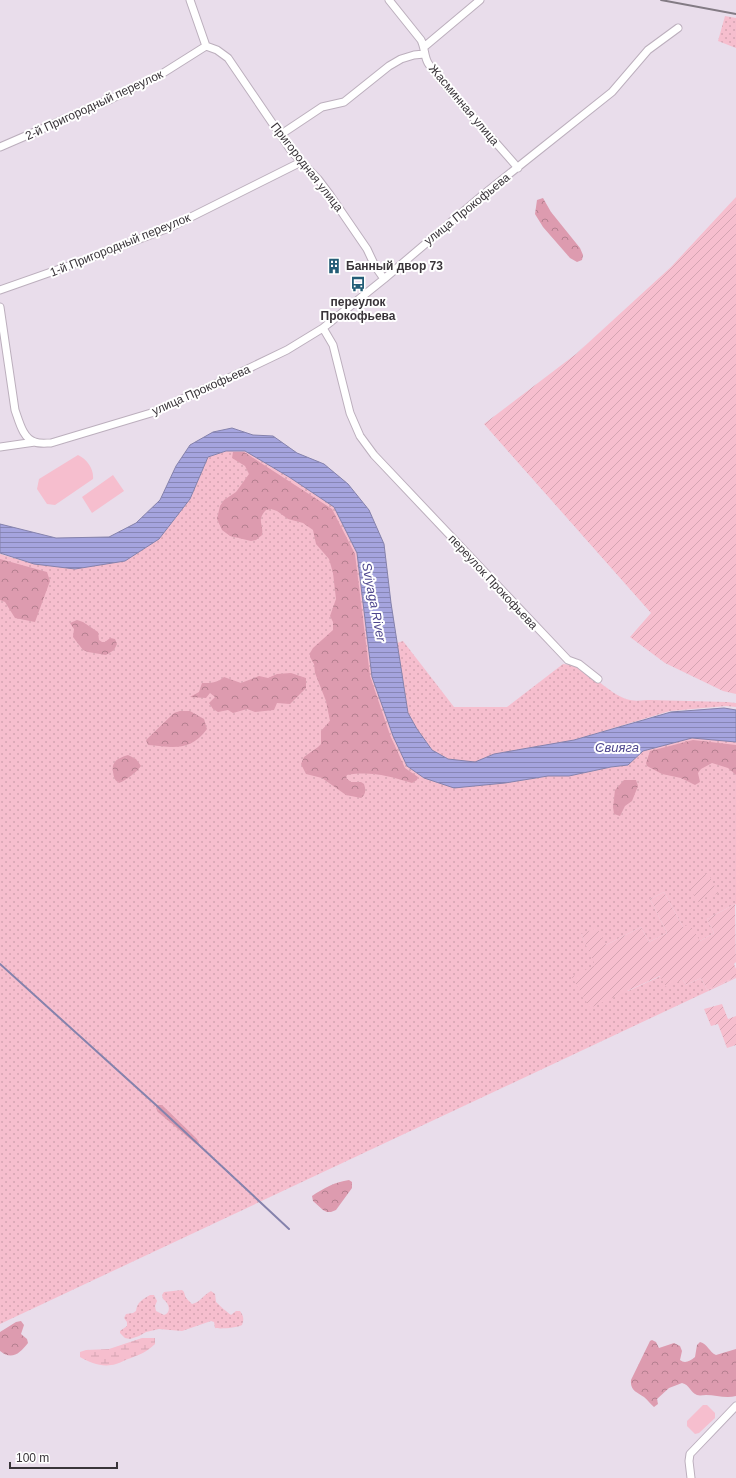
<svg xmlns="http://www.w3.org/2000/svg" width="736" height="1478" font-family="Arial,sans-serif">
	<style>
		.grass { fill: url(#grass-dots) }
		.forest { fill: url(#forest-crowns) }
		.wetland { fill: url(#wetland-marsh) }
		.garden { fill: url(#garden-furrows) }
		.pitch { fill: #f6bece }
		.water { fill: url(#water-rules); stroke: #8582ac }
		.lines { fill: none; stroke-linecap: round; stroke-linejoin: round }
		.stream { stroke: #8582ac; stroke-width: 2 }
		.minor-casing { stroke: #bcafbd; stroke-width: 9 }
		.minor { stroke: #fff; stroke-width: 7 }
		.rail { stroke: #837b84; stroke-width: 2 }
		.labels { text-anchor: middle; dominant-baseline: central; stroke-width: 4; stroke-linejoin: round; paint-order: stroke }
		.street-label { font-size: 12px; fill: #393439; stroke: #fff }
		.poi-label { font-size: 12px; font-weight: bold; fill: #393439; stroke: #fff; text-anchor: start }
		.water-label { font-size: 13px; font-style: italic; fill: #4e478e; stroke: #fff }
	</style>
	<defs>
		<pattern id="grass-dots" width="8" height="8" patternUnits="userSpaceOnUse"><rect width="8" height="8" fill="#f6bece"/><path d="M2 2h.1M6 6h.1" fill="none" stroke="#d4a4b2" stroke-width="1.8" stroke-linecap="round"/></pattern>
		<pattern id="forest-crowns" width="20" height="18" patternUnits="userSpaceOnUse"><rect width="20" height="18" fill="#dd9baf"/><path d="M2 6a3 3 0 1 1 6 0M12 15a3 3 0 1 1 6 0" fill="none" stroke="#b47f8f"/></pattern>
		<pattern id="wetland-marsh" width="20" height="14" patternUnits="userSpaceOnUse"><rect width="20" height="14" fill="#f6bece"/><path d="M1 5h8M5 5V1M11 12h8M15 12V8" fill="none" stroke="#d4a4b2"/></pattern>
		<pattern id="garden-furrows" width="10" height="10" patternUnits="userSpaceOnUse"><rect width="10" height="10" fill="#f6bece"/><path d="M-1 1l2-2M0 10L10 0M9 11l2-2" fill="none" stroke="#d4a4b2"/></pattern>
		<pattern id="water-rules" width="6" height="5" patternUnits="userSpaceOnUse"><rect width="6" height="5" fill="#a5a4de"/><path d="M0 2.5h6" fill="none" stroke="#8786b5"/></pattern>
	</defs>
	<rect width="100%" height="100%" fill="#e9ddeb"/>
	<path class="grass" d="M 725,16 L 736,18 L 736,48 L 718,41 Z
		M 226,451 L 245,451 L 289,477 L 334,507 L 357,553 L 372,677 L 393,736 L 407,766 L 424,778 L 505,783 L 548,776 L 569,776 L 611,767 L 628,765 L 643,751 L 692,737 L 736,742 L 736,905 L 735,904 L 707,919 L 714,933 L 700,941 L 683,927 L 664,892 L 650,899 L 667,933 L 649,942 L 641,927 L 606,945 L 581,934 L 596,965 L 628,991 L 661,976 L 683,980 L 686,985 L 701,978 L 707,990 L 736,977 L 736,978 L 0,1324 L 0,554 L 34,564 L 125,561 L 159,539 L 190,499 L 208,457 Z
		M 403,641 L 454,707 L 507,707 L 563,664 C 587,665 604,691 626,699 C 635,702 642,700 651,700 C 676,701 702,701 727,702 L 736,703 L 736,707 L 726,706 L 670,711 L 551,747 L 470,765 L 448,759 L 432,750 L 417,729 L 408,713 L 397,643 Z
		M 182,1290 L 184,1292 C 185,1298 188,1300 192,1304 C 201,1302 203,1295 211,1291 L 215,1294 L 216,1302 C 219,1305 228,1313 231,1315 L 236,1311 L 240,1311 C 244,1316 244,1320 242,1325 C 237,1328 220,1329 215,1328 L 214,1322 L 211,1321 L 182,1331 L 159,1329 L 146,1332 L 139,1336 L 130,1339 L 125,1338 L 120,1333 L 120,1331 L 127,1326 L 127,1322 L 124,1318 L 126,1314 L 133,1313 L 136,1311 C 137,1302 143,1299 150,1295 L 154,1295 L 157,1301 L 155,1306 L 156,1311 L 164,1315 C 172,1312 169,1303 163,1299 L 162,1295 L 164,1292 Z"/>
	<path class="forest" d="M 543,198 L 551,212 L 580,248 L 583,255 L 582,260 L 577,262 L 570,258 L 543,227 L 535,214 L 537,200 Z
		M 233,452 L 244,452 L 332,509 L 355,554 L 370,676 L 390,735 L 405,768 L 418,777 L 417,780 L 412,783 C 388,776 371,771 347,775 L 346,778 L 351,782 L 361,782 L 364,784 C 366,790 366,794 361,798 L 346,795 L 322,778 L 306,774 L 301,764 L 304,757 L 318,747 L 321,744 L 321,731 L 330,721 L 326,701 L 315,673 L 314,664 L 310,657 L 310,653 L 313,648 L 333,630 L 333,622 L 330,616 L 336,599 L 333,573 L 329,559 L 316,544 L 313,530 L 303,523 L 288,519 L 277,511 L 271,509 L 266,510 C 256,521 264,523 262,535 L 256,540 L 251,541 L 230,536 L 222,530 L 217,519 L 220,506 L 224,500 L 236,492 L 249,474 L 245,466 L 232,458 Z
		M 0,559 L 47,572 L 50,581 L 35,622 L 15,618 L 5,602 L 0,600 Z
		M 77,620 L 83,622 L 98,632 L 99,640 L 102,642 L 105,642 L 110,638 L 115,639 L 117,644 L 114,650 L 106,655 L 88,652 L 83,650 L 73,637 L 74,629 L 70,623 Z
		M 291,673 L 306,678 L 306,688 L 290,704 L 277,703 L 274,710 L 255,712 L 247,709 L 233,713 L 228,710 L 218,712 L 213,709 L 209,703 L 215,697 L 210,693 L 206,698 L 190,697 L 199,692 L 202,683 C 211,683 217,683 224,677 L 241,683 L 259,676 L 268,678 L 277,674 Z
		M 180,711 L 190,711 L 204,719 L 207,729 C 190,752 173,747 148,745 L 146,740 L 174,713 Z
		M 693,740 L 736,745 L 736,775 L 728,768 L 712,763 L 701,769 L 698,773 L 700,782 L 695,785 L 681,778 L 662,774 L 647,766 L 646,763 L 650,751 Z
		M 128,755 L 136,759 L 141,766 C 137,772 125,781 119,783 C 114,780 114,777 113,772 C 111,761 119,758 128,755 Z
		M 624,780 L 636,780 L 638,786 L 632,801 L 625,806 L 620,816 L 614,814 L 613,807 L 615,790 Z
		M 157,1105 L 162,1105 L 197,1139 L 199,1143 L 196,1144 L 158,1112 L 156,1108 Z
		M 349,1180 L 352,1182 L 352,1188 L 336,1210 L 331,1212 L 327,1212 L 323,1210 L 313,1201 L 312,1196 C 324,1188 335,1182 349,1180 Z
		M 21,1321 L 24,1325 L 21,1334 L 27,1339 L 28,1343 C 20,1353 12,1361 0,1351 L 0,1332 L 16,1322 Z
		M 652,1340 L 656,1342 L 659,1348 L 674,1343 L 680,1346 L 682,1351 L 680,1360 C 685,1364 690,1361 695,1357 L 697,1345 L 700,1342 C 708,1344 709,1352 716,1355 L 736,1349 L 736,1396 C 726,1399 716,1395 706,1395 C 703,1395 700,1396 697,1395 C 690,1392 690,1385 682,1383 L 669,1388 L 657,1399 L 658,1404 L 654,1407 C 650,1404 648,1400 644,1397 C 637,1392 630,1391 631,1380 L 650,1341 Z"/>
	<path class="wetland" d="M 142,1338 L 155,1338 L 155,1344 C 145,1353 143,1353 131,1358 C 126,1359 121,1363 116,1364 C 103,1368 91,1363 80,1357 L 80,1352 L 86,1350 L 109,1349 Z"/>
	<path class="garden" d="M 736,197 L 736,694 L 723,691 L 665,663 L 630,637 L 651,613 L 484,424 L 576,354 L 671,267 Z
		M 708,873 L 718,893 L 708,898 L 706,897 L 698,902 L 689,887 L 699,878 Z
		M 664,892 L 683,927 L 690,924 L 700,941 L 714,933 L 707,919 L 735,904 L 736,962 L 734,964 L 736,969 L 736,977 L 707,990 L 701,978 L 686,985 L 683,980 L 666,987 L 660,976 L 590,1008 L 572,977 L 595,965 L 581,934 L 597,928 L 606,945 L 641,927 L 649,942 L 667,933 L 650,899 Z
		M 722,1004 L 728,1019 L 736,1016 L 736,1045 L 727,1048 L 718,1024 L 711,1026 L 704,1009 Z"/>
	<path class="pitch" d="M 78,455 C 87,459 94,469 93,479 L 55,505 L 47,504 L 37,489 L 39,479 Z
		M 113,475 L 124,491 L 92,513 L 82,497 Z
		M 703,1405 L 707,1405 L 715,1413 L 715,1418 L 699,1433 L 695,1434 L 687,1426 L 687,1421 Z"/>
	<path class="water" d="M 232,428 L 253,435 L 273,436 L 297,453 L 324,464 L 348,484 L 369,510 L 384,544 L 391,603 L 408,713 L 417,729 L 432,750 L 448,759 L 475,762 L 494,754 L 574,740 L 671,712 L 724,708 L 736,710 L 736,742 L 692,738 L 643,751 L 628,765 L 611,767 L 569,776 L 548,776 L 505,783 L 454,788 L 424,778 L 407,766 L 393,736 L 372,677 L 357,553 L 334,507 L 289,477 L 245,451 L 226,451 L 208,457 L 190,499 L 159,539 L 125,561 L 75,569 L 34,564 L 0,553 L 0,524 L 56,538 L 109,537 L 136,523 L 160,500 L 176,466 L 190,445 L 213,432 Z"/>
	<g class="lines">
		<path class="stream" d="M 0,964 L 156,1105 L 289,1229"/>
		<g class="minor-casing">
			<path id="minor" d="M 190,0 L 206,46 L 217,50 L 228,58 L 292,152 L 318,179 L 330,195 L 367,249 L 375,266 L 384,279
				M 389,0 L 421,40 C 425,48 424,56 428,63 C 434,72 441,79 447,87 C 470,115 495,141 518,168
				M 424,47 L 480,0
				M 280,135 L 322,107 L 344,102 L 389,66 L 401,59 L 414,55 L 424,54
				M 0,147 L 111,99 L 160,75 L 206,46
				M 0,290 L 74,264 L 171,227 L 301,162
				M 0,307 L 15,410 C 19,421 23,439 35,442 C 40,444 46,443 51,443 L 151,413 L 235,375 L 287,350 L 323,328 L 384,279 L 484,194 L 612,92 L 648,50 L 678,28
				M 323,328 L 333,345 L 350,413 L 360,436 L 374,455 L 568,660 L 579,664 L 598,679
				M 0,447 L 35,442
				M 691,1478 L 689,1461 L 690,1454 L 736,1406"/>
		</g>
		<use href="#minor" class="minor"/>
		<path class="rail" d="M 661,0 L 736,14"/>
	</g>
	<defs>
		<g id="building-bare" transform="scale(1.2)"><path d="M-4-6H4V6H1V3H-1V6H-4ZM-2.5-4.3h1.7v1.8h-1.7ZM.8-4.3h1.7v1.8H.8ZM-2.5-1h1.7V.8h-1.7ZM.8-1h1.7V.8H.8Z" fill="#235d76" stroke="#fff" stroke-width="2.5" paint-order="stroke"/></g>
		<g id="bus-bare" transform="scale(1.2)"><path d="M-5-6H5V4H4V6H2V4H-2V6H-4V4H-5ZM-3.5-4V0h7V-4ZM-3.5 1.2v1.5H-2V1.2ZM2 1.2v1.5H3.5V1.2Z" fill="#235d76" stroke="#fff" stroke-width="2.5" paint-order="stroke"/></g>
	</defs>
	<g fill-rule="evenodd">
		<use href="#building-bare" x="334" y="266"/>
		<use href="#bus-bare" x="358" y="284"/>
	</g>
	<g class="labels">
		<g class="street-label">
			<text transform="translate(94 105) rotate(-25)">2-й Пригородный переулок</text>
			<text transform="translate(464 105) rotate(50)">Жасминная улица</text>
			<text transform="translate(307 167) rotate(52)">Пригородная улица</text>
			<text transform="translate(467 209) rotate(-39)">улица Прокофьева</text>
			<text transform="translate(120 245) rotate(-22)">1-й Пригородный переулок</text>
			<text transform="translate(201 390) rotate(-24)">улица Прокофьева</text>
			<text transform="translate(493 582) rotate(47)">переулок Прокофьева</text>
		</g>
		<g class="poi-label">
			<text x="346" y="266">Банный двор 73</text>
			<text x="358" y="302" text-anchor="middle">переулок<tspan x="358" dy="14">Прокофьева</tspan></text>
		</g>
		<g class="water-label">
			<text transform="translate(374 602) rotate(79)">Sviyaga River</text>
			<text x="617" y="747">Свияга</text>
		</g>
	</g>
	<path d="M10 1462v6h107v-6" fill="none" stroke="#393439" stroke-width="2"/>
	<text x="16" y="1462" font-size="12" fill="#393439" stroke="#ffffff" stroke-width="3" paint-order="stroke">100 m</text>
</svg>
